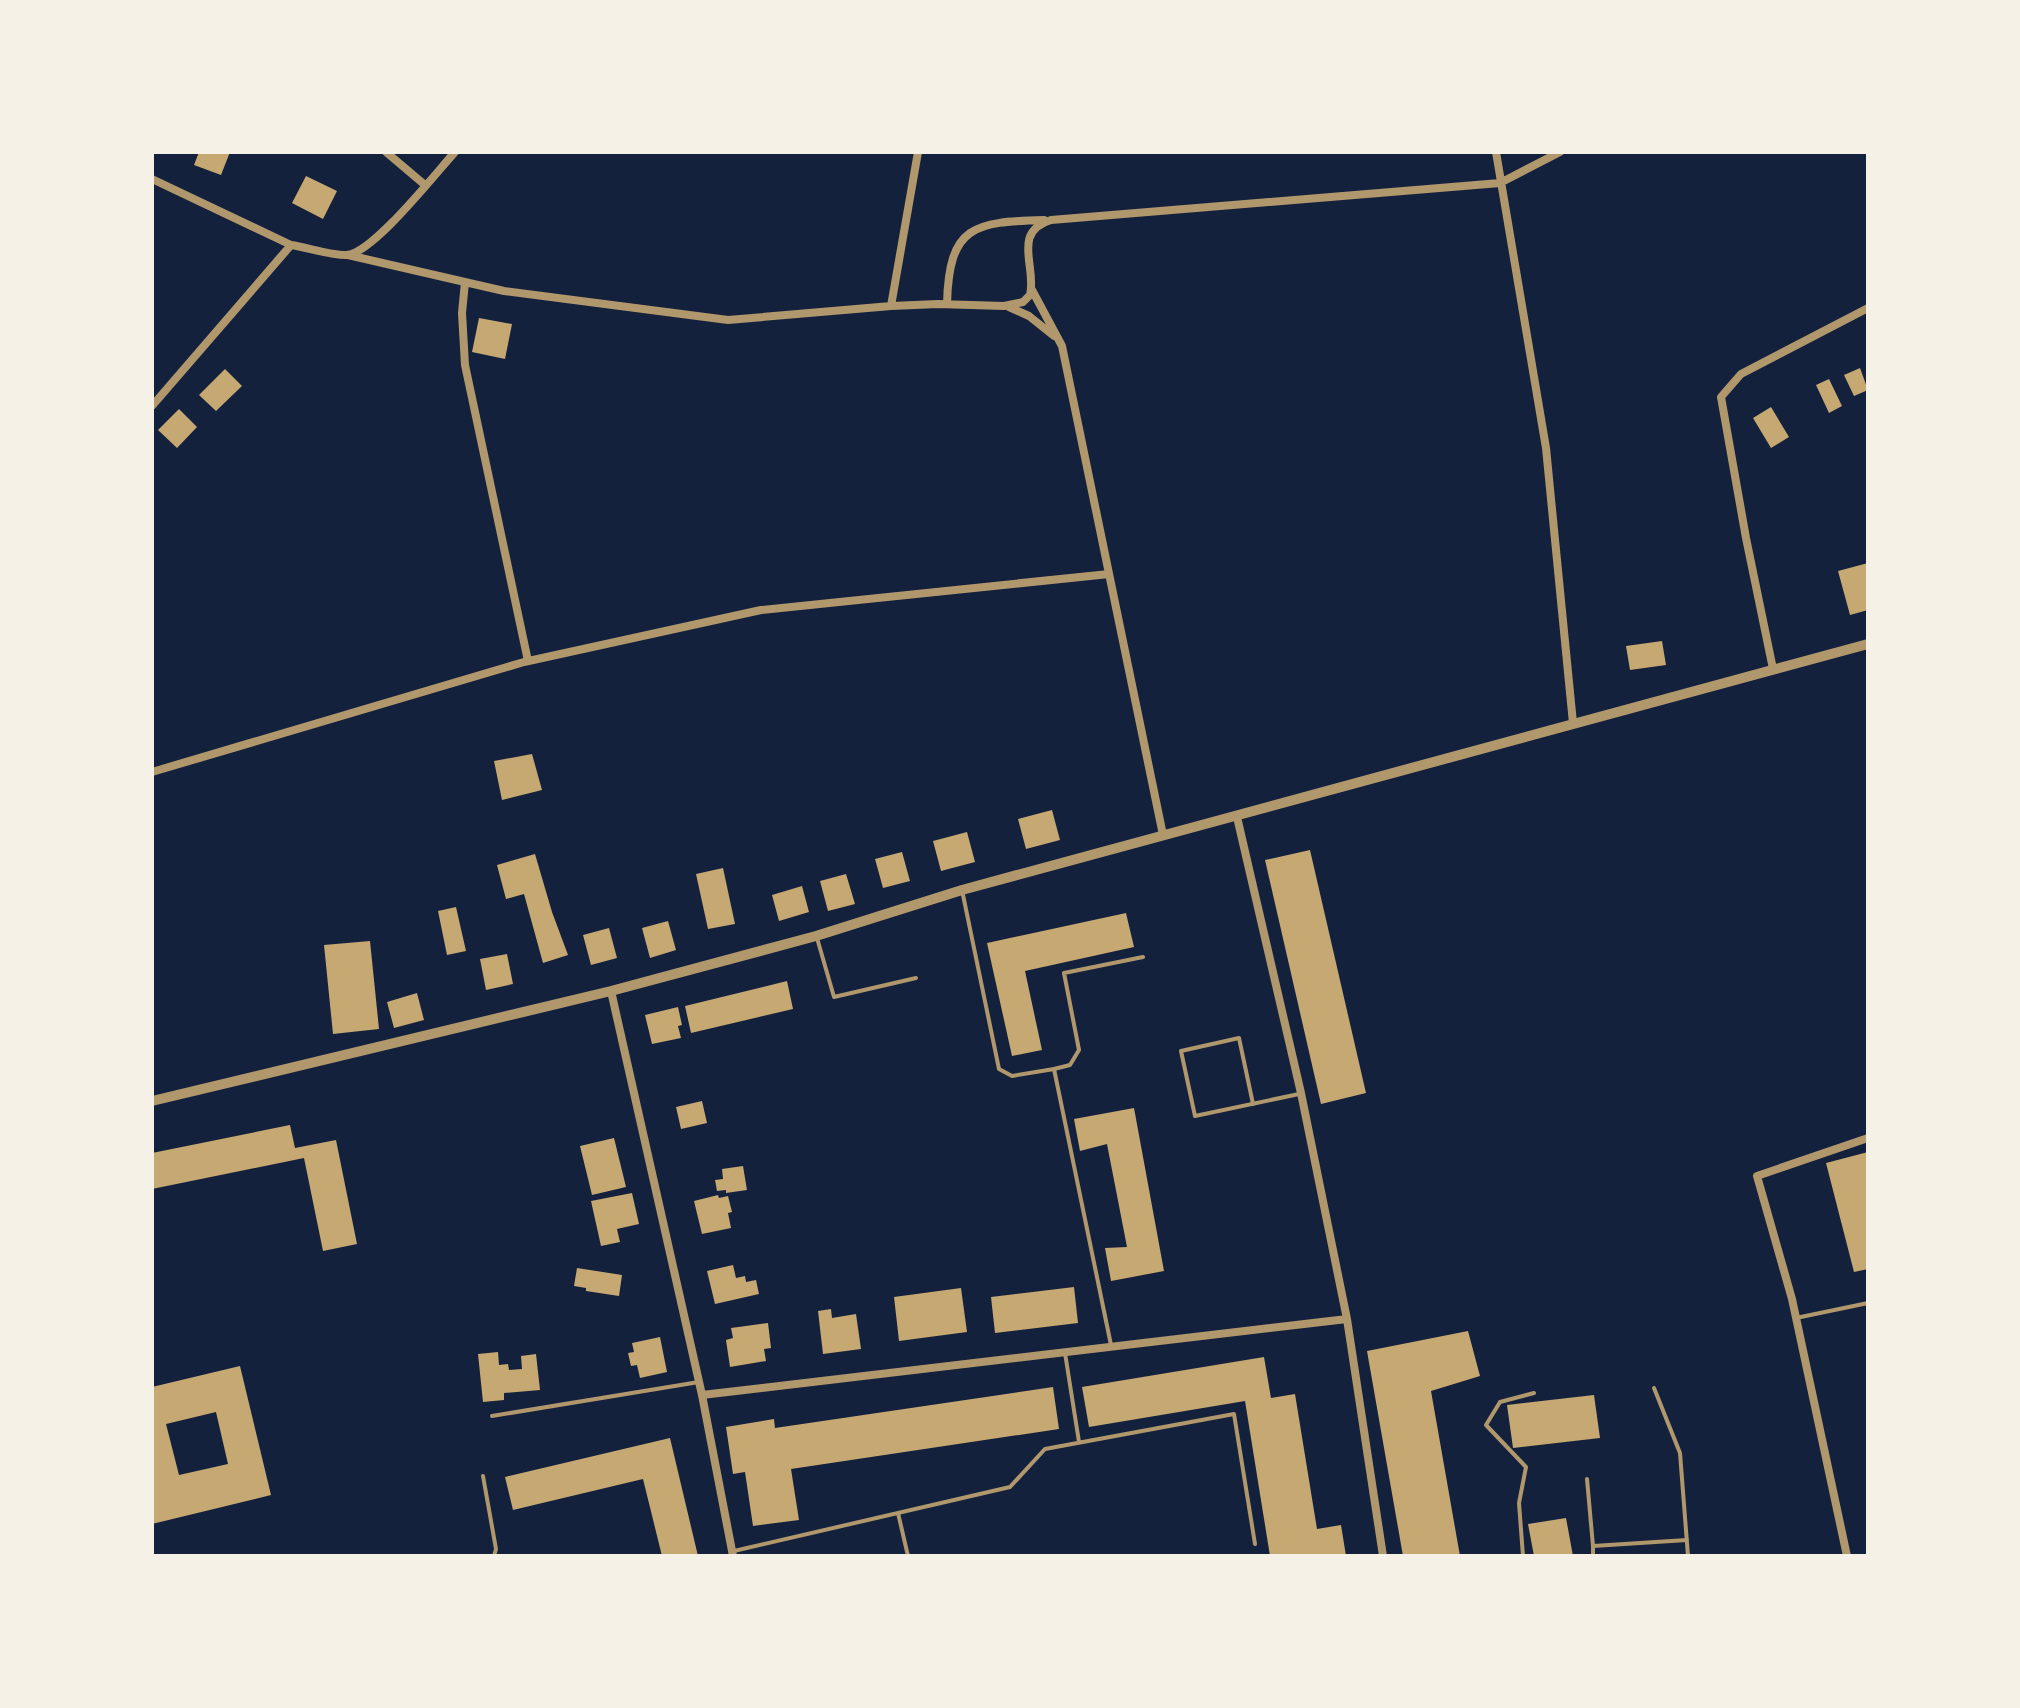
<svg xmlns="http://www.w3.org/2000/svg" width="2020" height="1708" font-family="'Roboto Condensed',sans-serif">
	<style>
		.building { fill: #c6a872; fill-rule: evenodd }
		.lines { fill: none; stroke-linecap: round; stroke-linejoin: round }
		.service { stroke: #b1986c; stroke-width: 4 }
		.minor { stroke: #b1986c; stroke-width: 8 }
		.tertiary { stroke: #b1986c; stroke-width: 10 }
	</style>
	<rect width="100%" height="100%" fill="#14213d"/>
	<path class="building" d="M 199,152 L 230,152 L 221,175 L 194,165 Z
		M 306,176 L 337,191 L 323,219 L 292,203 Z
		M 479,318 L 512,324 L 505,359 L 472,352 Z
		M 1860,368 L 1868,390 L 1854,396 L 1844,375 Z
		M 225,369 L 242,386 L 216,411 L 199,395 Z
		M 1829,379 L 1842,406 L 1829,413 L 1816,385 Z
		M 1771,407 L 1789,437 L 1771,448 L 1753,418 Z
		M 179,409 L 197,427 L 177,448 L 158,430 Z
		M 1868,563 L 1868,610 L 1850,615 L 1838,571 Z
		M 1662,641 L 1666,665 L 1630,670 L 1626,646 Z
		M 532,754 L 542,790 L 502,800 L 494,761 Z
		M 1052,810 L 1060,840 L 1026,849 L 1018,819 Z
		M 967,832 L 975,862 L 941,871 L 933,841 Z
		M 1310,850 L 1366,1093 L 1321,1104 L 1265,860 Z
		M 902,852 L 910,881 L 883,888 L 875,859 Z
		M 535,854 L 552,912 L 568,955 L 543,963 L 524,894 L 506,899 L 497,865 Z
		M 723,868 L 735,924 L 708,929 L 696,874 Z
		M 846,874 L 855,904 L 828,911 L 820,881 Z
		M 802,886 L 809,912 L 779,921 L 772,895 Z
		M 456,907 L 466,951 L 447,955 L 438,911 Z
		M 1126,913 L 1134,947 L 1025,971 L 1042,1050 L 1012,1056 L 987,943 Z
		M 668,921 L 676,950 L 650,958 L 642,928 Z
		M 609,928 L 617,958 L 591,965 L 583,935 Z
		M 370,941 L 379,1029 L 333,1034 L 324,945 Z
		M 507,954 L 513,984 L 486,990 L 480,959 Z
		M 787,981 L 793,1009 L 691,1033 L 685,1006 Z
		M 417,993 L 424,1020 L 394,1028 L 387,1002 Z
		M 678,1007 L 682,1025 L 678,1026 L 681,1038 L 652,1044 L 645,1015 Z
		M 702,1101 L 707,1123 L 681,1129 L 676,1107 Z
		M 1134,1108 L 1164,1271 L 1111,1281 L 1105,1248 L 1127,1247 L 1107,1144 L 1080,1151 L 1074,1119 Z
		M 290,1125 L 295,1148 L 336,1140 L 357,1244 L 323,1251 L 304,1158 L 152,1189 L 152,1153 Z
		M 614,1138 L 626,1187 L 592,1195 L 580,1146 Z
		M 1868,1152 L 1868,1269 L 1854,1272 L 1826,1163 Z
		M 743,1166 L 747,1190 L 726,1193 L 726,1190 L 717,1191 L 715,1180 L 723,1179 L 722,1169 Z
		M 632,1193 L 639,1224 L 617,1229 L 620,1242 L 601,1246 L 591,1201 Z
		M 718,1195 L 719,1198 L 728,1196 L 732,1212 L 728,1213 L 731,1228 L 702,1234 L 694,1201 Z
		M 733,1265 L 736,1278 L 745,1276 L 746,1282 L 756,1280 L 759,1294 L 715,1304 L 707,1271 Z
		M 577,1268 L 622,1275 L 619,1296 L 586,1291 L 586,1288 L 574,1286 Z
		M 1074,1287 L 1078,1323 L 995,1333 L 991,1297 Z
		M 961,1288 L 967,1332 L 899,1341 L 894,1297 Z
		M 831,1309 L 832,1318 L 856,1314 L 861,1349 L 823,1354 L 818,1311 Z
		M 768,1323 L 771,1348 L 764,1349 L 766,1361 L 730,1367 L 726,1340 L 733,1338 L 731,1328 Z
		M 1468,1331 L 1480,1376 L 1431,1391 L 1460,1556 L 1403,1556 L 1367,1351 Z
		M 660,1337 L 667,1372 L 640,1378 L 637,1365 L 631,1366 L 628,1353 L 634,1352 L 632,1343 Z
		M 498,1352 L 499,1365 L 508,1364 L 509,1370 L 522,1369 L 521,1356 L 536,1354 L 540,1390 L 504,1393 L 504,1400 L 483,1402 L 478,1354 Z
		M 1264,1357 L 1271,1398 L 1295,1394 L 1317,1529 L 1341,1525 L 1346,1556 L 1270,1556 L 1245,1401 L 1089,1427 L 1082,1387 Z
		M 240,1366 L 271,1495 L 152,1524 L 152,1387 ZM 216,1412 L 228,1464 L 179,1475 L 166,1424 Z
		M 1053,1387 L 1059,1429 L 791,1469 L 799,1520 L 753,1526 L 745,1472 L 733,1474 L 726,1427 L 774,1419 L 775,1428 Z
		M 1594,1395 L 1600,1438 L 1513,1448 L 1507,1405 Z
		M 670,1438 L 698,1556 L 662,1556 L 643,1479 L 513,1510 L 505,1477 Z
		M 1566,1518 L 1573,1556 L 1534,1556 L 1528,1524 Z"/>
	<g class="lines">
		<path class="service" d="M 962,890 L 999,1069 L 1012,1076 L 1054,1069 L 1111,1345
			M 817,938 L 834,997 L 916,978
			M 1054,1069 L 1070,1065 L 1079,1050 L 1064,973 L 1143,957
			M 1253,1104 L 1239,1038 L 1181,1051 L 1195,1116 L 1299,1094
			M 1796,1318 L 1868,1303
			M 1065,1353 L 1079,1442
			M 1654,1388 L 1680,1453 L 1688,1556
			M 492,1416 L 699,1382
			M 483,1476 L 496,1549 L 494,1556
			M 1587,1479 L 1593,1546
			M 898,1513 L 908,1556
			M 734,1551 L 1010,1487 L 1045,1449 L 1234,1414 L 1255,1544
			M 1523,1556 L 1519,1503 L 1526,1467 L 1486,1425 L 1500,1402 L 1534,1393
			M 1593,1556 L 1593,1546 L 1687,1540"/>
		<path class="minor" d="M 386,152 L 425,185
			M 1496,152 L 1546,448 L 1573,723
			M 152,179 L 291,245
			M 348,255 L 504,291 L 728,320 L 891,306 L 938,304 L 1004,306 L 1023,302 L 1030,295 C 1037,267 1011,232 1051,220 L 1500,183 L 1560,152
			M 465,282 L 462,313 L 465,365 L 528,661
			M 1032,290 L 1062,346 L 1163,835
			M 947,304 C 949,225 974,222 1044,220
			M 891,306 L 918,152
			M 1009,307 L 1029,316 L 1054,336
			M 152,406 L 291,245 C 306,247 333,256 347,255 C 373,253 435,174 455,152
			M 1773,669 L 1746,538 L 1721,397 L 1741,374 L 1868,308
			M 152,772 L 524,662 L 761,610 L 1109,574
			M 1237,817 L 1301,1093 L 1347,1319 L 1383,1556
			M 611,991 L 702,1395 L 733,1556
			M 702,1395 L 1347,1319
			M 1847,1556 L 1792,1299 L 1757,1176 L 1868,1138"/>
		<path class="tertiary" d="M 152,1101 L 611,991 L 816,936 L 962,890 L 1868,644"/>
	</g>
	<rect width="2020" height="1708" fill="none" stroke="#f6f1e7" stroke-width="308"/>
</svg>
